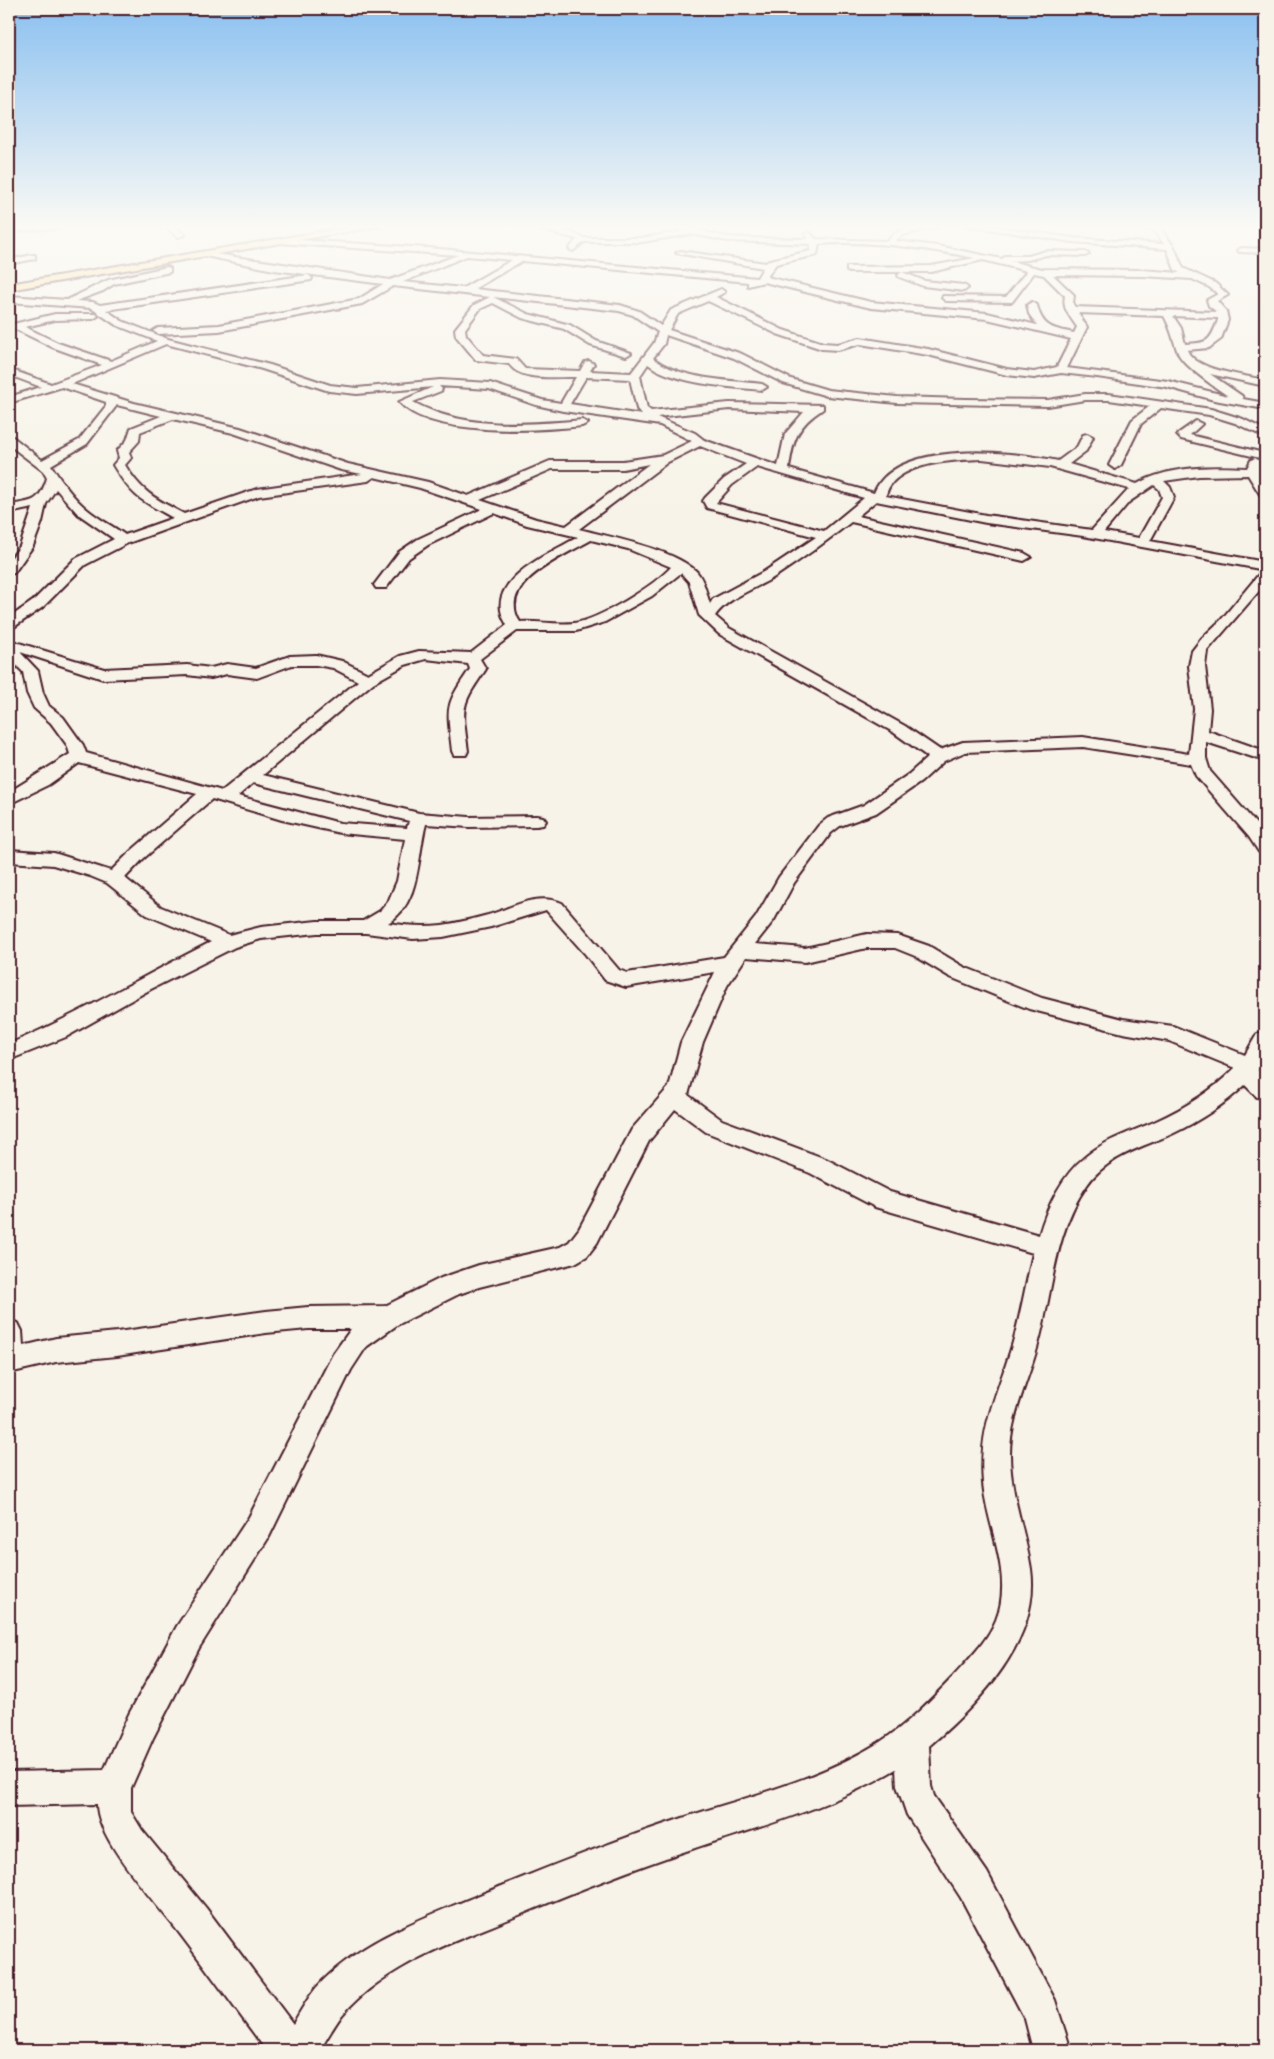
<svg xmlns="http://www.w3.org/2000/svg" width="1274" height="2059" font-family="Caveat,sans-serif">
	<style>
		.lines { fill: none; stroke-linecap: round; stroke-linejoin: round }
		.minor-casing { stroke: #4a1f2b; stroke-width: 4 }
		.major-casing { stroke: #4a1f2b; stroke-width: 4 }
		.minor { fill: #f7f3e8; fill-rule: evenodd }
		.major { fill: #ffdd96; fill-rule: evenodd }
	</style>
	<rect width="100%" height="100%" fill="#f7f3e8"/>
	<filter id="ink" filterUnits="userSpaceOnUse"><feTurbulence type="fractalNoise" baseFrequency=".02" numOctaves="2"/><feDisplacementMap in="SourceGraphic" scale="10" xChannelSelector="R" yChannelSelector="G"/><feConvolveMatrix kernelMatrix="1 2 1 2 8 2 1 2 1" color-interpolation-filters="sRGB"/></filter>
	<g filter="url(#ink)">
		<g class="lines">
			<g class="minor-casing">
				<path id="minor" d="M 62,226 L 58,228 L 9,232 L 9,228 Z
					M 165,226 L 175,226 L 185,235 L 178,237 Z
					M 527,226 L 562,229 L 584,238 L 642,238 L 683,231 L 675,226 C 693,226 711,235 729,237 C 755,239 782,238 808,239 L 805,234 L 809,232 L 816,239 L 888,241 C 897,225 924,226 941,226 L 902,235 L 895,241 L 938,246 L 1002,259 L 1006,256 L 1028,256 L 1046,251 L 1085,252 L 1089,254 L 1085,256 L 1046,255 L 1028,260 L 1010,261 L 1042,269 L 1143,270 L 1180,273 L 1175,270 L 1167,249 L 1073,242 L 968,226 L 992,226 L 1073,238 L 1164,244 L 1151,226 L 1159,226 L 1174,247 L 1183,268 L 1215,283 L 1228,295 L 1217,301 L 1226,311 L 1228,320 L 1221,339 L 1209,348 L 1187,350 C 1195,371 1245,375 1265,380 L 1265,386 L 1210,374 L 1242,396 L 1243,399 L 1265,403 L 1265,409 L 1214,400 L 1167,387 L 1097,377 L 1061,373 L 1034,378 L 1007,375 L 928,355 L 860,344 L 838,350 L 822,349 L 777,334 L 708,301 L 678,314 L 669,330 L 742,354 L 791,379 L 828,390 L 897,397 L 966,399 L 1048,400 L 1085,394 L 1109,394 L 1211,409 L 1243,419 L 1265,430 L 1265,437 L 1235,423 L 1209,415 L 1161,408 L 1141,424 L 1121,465 L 1115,469 L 1109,465 L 1132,420 L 1150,406 L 1109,400 L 1085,400 L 1048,406 L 897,403 L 827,396 L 783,383 L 734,358 L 666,335 L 664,344 L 653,358 C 681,380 728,380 762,384 L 767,387 L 762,390 C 730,387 673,384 648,364 L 640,376 L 647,408 L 651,411 L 729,403 L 823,405 L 823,409 C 797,426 793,439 789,469 L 874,493 C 895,439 1013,451 1058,461 L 1077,447 L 1083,435 L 1087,434 L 1093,437 L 1086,451 L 1069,464 L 1137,484 C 1168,466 1211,466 1247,468 L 1251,460 L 1255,458 L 1261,462 L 1259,469 L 1265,469 L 1265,477 L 1261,476 L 1265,483 L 1265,497 L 1261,496 L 1248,475 L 1199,476 L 1164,481 L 1170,487 L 1174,497 L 1150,541 L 1265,562 L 1265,570 L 1083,536 L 986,523 L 876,501 L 858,516 L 1024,553 L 1031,557 L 1024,561 L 851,522 C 827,541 802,559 776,576 C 756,589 729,596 715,616 L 729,628 L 905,726 L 940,750 L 963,742 L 1083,737 L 1189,754 L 1194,709 L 1189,666 L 1192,651 L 1202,638 L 1221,620 L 1260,573 L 1265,572 L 1265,584 L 1207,651 L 1205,666 L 1210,709 L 1208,731 L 1265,751 L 1265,761 L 1206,742 L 1206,758 L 1210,771 L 1265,834 L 1265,853 L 1259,852 L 1249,837 L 1196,776 L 1191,764 L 1083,747 L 965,752 L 944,761 L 921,782 L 876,813 L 840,826 L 831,833 L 794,883 L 774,920 L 755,944 L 805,948 L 867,934 L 897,935 L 929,946 L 964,967 L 1042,998 L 1123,1019 L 1173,1026 L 1245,1055 L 1257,1034 L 1265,1031 L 1265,1057 L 1258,1070 L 1265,1078 L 1265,1099 L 1257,1097 L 1245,1085 C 1224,1105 1199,1121 1172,1134 C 1142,1147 1107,1156 1087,1185 C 1054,1232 1053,1292 1038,1345 C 1028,1382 1010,1416 1010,1454 C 1010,1494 1025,1530 1031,1569 C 1041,1640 979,1703 929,1746 L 931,1786 L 934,1796 L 987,1872 L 1055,2000 L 1071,2050 L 1033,2050 L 1025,2019 L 961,1898 L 907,1815 L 897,1786 L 896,1769 C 833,1807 762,1826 692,1849 C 631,1869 571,1893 512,1918 C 453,1942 385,1965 342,2015 C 334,2026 327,2038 320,2050 L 266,2050 C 237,2011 209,1972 180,1934 C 157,1903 97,1842 97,1804 L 9,1806 L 9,1772 L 104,1770 L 129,1714 L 177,1626 L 249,1517 L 333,1354 L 351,1329 L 308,1329 L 266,1333 L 117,1356 L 56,1362 L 9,1373 L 9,1320 L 18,1323 L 22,1331 L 23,1346 L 56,1338 L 117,1332 L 266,1311 L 308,1307 L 385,1306 L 441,1278 L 479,1265 L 560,1247 L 569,1242 L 579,1229 L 632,1129 L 669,1087 L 681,1042 L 715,972 L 626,987 L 605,980 L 586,955 L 546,910 L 491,927 L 443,937 L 413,939 L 366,933 L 317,933 L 261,939 L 235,947 L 151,989 L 66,1037 L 9,1060 L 9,1044 C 78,1015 143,976 211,942 L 147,915 L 107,883 L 90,876 L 53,865 L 9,862 L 9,850 L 54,853 L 111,871 L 131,851 L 197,794 L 79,763 L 48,785 L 9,804 L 9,792 L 70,754 L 67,745 L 51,723 L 34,708 L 27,693 L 23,672 L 9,658 L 9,640 L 104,669 L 187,665 L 211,668 L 227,664 L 256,668 L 290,656 L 316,655 L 342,661 L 368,674 L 400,656 L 419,651 L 471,653 L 507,625 C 479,582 549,554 578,537 L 527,525 L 494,513 L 428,545 L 409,558 L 386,588 L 376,588 L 374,585 L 399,552 L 418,539 L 482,509 L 420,488 L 374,477 L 368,481 L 259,496 L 128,543 L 85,565 L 43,607 L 14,627 L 9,628 L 9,618 L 33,601 L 75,559 L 114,539 L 78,514 L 56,489 L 46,504 L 42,522 L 33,546 L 14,573 L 9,574 L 9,561 L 20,546 L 33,508 L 9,513 L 9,505 C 33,501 39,503 47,478 L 43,471 L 9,445 L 9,436 L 13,437 L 42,460 L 79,440 L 106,406 L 106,402 L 62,387 L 9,403 L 9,397 L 41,387 L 9,375 L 9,369 L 51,384 L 102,365 L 52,347 L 15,329 L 9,331 L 9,325 L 55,314 L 96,314 L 98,316 L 93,319 L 55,320 L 25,327 L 58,343 L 111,361 L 157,341 L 116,325 L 91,308 L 9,302 L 9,296 L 67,300 L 108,280 L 167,267 L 170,268 L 170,272 L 114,284 L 103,291 L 76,301 L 93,302 L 100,305 L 308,275 L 312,278 L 311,280 L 106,310 L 122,321 L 168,339 L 270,365 L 330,385 L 357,388 L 440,380 L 490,383 L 542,400 L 561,403 L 576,377 C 556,376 521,382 509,364 L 476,360 L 456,336 L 455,329 L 474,305 L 490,297 L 393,286 L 362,304 L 219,331 L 158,334 L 153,331 L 158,328 L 219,325 L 359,299 L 383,284 L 274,270 L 205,256 L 202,256 L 202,252 L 390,280 L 458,255 L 279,243 L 279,239 L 282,239 L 429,248 L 757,278 L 763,268 L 676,253 L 680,251 L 766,263 L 770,260 L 810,251 L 811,244 L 728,241 L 691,234 L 642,242 L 584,242 L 573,251 L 569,249 L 577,239 ZM 819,244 C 869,240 925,248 975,258 L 931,266 L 847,267 L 847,271 L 850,272 L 931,272 L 983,260 L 1027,271 L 1006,297 L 943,296 L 942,298 L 946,301 L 1012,302 L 1034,273 L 1044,275 L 1065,296 C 1062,309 1070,316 1077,327 L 1074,333 C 1054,329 1042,328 1037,305 L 1032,302 L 1027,305 L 1029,314 L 1037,325 L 987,313 L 871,302 L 767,277 L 776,264 L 817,255 ZM 467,256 L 512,260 L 463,288 L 403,282 ZM 522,261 L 748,282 L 748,286 L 764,282 L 871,308 L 987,319 L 1071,339 L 1057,367 L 1034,372 L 1007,369 L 928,349 L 860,338 L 838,344 L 823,343 L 783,330 L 716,297 L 725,292 L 721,289 L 671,310 L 661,326 L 639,311 L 620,305 L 474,289 ZM 1053,275 L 1143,276 L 1192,279 L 1209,287 L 1218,294 L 1207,300 L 1209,306 L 1217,312 L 1075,307 L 1073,304 L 1074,295 ZM 493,297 L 619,311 L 633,315 L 658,332 L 654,343 L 631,373 L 590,371 L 594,364 L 589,361 L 585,362 L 580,371 L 525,369 L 516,359 L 483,355 L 466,335 L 465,329 L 480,309 L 493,303 L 522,318 L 564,329 L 590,345 L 626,356 L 631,353 L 596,341 L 570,325 L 528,314 ZM 1078,313 L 1164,316 C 1171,328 1173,340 1178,353 C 1183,365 1216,388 1228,396 L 1168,381 L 1067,368 L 1087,327 ZM 1173,316 L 1218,318 L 1218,320 C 1210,342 1208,343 1185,344 L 1181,328 ZM 166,344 L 262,369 L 329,391 L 357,394 L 433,387 L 399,402 C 430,437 538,431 582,426 L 588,423 L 582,420 C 527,425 463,430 413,402 L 441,391 L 442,389 L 439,386 L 489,389 L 536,405 L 563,411 L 660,425 L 692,441 L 663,455 L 623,461 L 550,461 L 468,496 L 428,482 L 348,464 L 240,428 L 134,403 L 72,384 ZM 586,377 L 630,379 L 637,409 L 642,415 L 570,404 ZM 117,405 L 161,416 L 131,428 L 127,440 L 117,451 L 119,458 L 113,465 C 132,497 141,500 173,518 L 125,535 C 113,526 100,520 88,510 C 73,498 61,481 51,465 L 87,444 ZM 729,409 L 804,412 L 785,434 L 778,466 L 704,440 L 695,433 L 657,417 ZM 173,419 L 233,433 L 341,470 L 362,474 L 257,489 L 184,514 C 156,499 142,493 125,465 L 131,458 L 129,452 L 139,441 L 140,432 ZM 700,446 L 746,464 L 724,479 L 705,498 L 703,501 L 707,508 L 816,537 L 765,571 L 713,599 L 710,604 C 706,593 704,579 696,571 C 673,549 610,537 579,529 L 668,462 ZM 982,459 L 1050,467 L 1129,489 L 1092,530 L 986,515 L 886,496 C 892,462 956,460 982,459 ZM 649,464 L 566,526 L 536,519 L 480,500 L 552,469 L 623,469 ZM 757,467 L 864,498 L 824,531 L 716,503 L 732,485 ZM 1154,485 L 1159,489 L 1162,497 L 1139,538 L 1104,532 L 1129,502 ZM 591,540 L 628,549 L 671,567 C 655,585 599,620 574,623 C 556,625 538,621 520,622 C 495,583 566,555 591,540 ZM 681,573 L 689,582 L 699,615 L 719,634 L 893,732 L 928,757 L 909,774 L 864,805 L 828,818 L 819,825 L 779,877 L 756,917 L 724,957 L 627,973 L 619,970 L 562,903 C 536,892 512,908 488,915 C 473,919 457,923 442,925 C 424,927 407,926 388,923 C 421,903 417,857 426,824 L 469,827 L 537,826 L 543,825 L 546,821 L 543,817 L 537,816 L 469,817 L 419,813 L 263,775 L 373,683 L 405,665 L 426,659 L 468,664 L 470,669 C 444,707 447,706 452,751 L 454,755 L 466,755 L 468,751 C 462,706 460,707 486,669 L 480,659 L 517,631 L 576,631 L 605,622 L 652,596 ZM 20,652 L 103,679 L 187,675 L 211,678 L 227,674 L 257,678 L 292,665 L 316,665 L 333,668 L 358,681 L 222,791 L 86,753 L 83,745 L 63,717 L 49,706 L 43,693 L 38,671 ZM 253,783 L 409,821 L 407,828 L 340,823 L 238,796 ZM 212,799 L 282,820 L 340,833 L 405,839 L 397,881 L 388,902 L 380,911 L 363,921 L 317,921 L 261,927 L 229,935 L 161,907 L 125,878 L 143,859 ZM 867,948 L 895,948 L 915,956 L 950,977 L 1029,1009 L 1123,1033 L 1169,1041 L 1235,1068 C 1212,1091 1185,1108 1156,1121 C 1132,1132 1106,1139 1085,1157 C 1062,1175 1047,1207 1039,1235 L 890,1192 L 826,1159 L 722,1120 L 688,1095 L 703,1042 L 727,986 L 746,957 L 805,962 ZM 675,1109 L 706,1132 L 810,1173 L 875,1207 L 1033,1253 C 1026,1283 1021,1313 1013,1342 C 998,1394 978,1426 983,1483 C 987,1528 1014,1575 996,1620 C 987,1642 968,1660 952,1678 C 930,1701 907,1725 880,1742 C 814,1783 737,1799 665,1824 C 600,1846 536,1872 472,1898 C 418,1920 357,1943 316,1988 C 307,1999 300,2012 293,2024 L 206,1908 L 142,1830 L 131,1812 L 131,1788 L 153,1738 L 199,1648 L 269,1537 L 351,1370 L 366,1347 L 397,1325 L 459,1294 L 479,1287 L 575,1263 L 587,1256 L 597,1243 L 649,1141 Z
					M 1242,248 L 1265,249 L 1265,253 L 1239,252 L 1238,250 Z
					M 32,255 L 35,255 L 35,259 L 9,264 L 9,260 Z
					M 902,272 L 925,281 L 964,285 L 968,288 L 964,291 L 923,286 L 899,277 L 898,275 Z
					M 1196,421 L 1202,424 L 1190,435 L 1264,453 L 1265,456 L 1260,458 L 1181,439 L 1177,435 L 1179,433 Z"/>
			</g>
			<g class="major-casing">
				<path id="major" d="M 356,226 L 380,226 L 9,290 L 9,284 Z"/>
			</g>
			<use href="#minor" class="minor"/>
			<use href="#major" class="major"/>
		</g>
	</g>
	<linearGradient id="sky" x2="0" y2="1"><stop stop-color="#8ac0f0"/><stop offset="0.44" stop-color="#fbfaf5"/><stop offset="1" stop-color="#fbfaf5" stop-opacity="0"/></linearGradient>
	<rect width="1274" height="515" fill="url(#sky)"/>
	<rect width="1274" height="2059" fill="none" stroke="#f7f3e8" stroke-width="30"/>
	<rect x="15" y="15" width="1244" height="2029" fill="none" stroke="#4a1f2b" stroke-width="2" filter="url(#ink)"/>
</svg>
